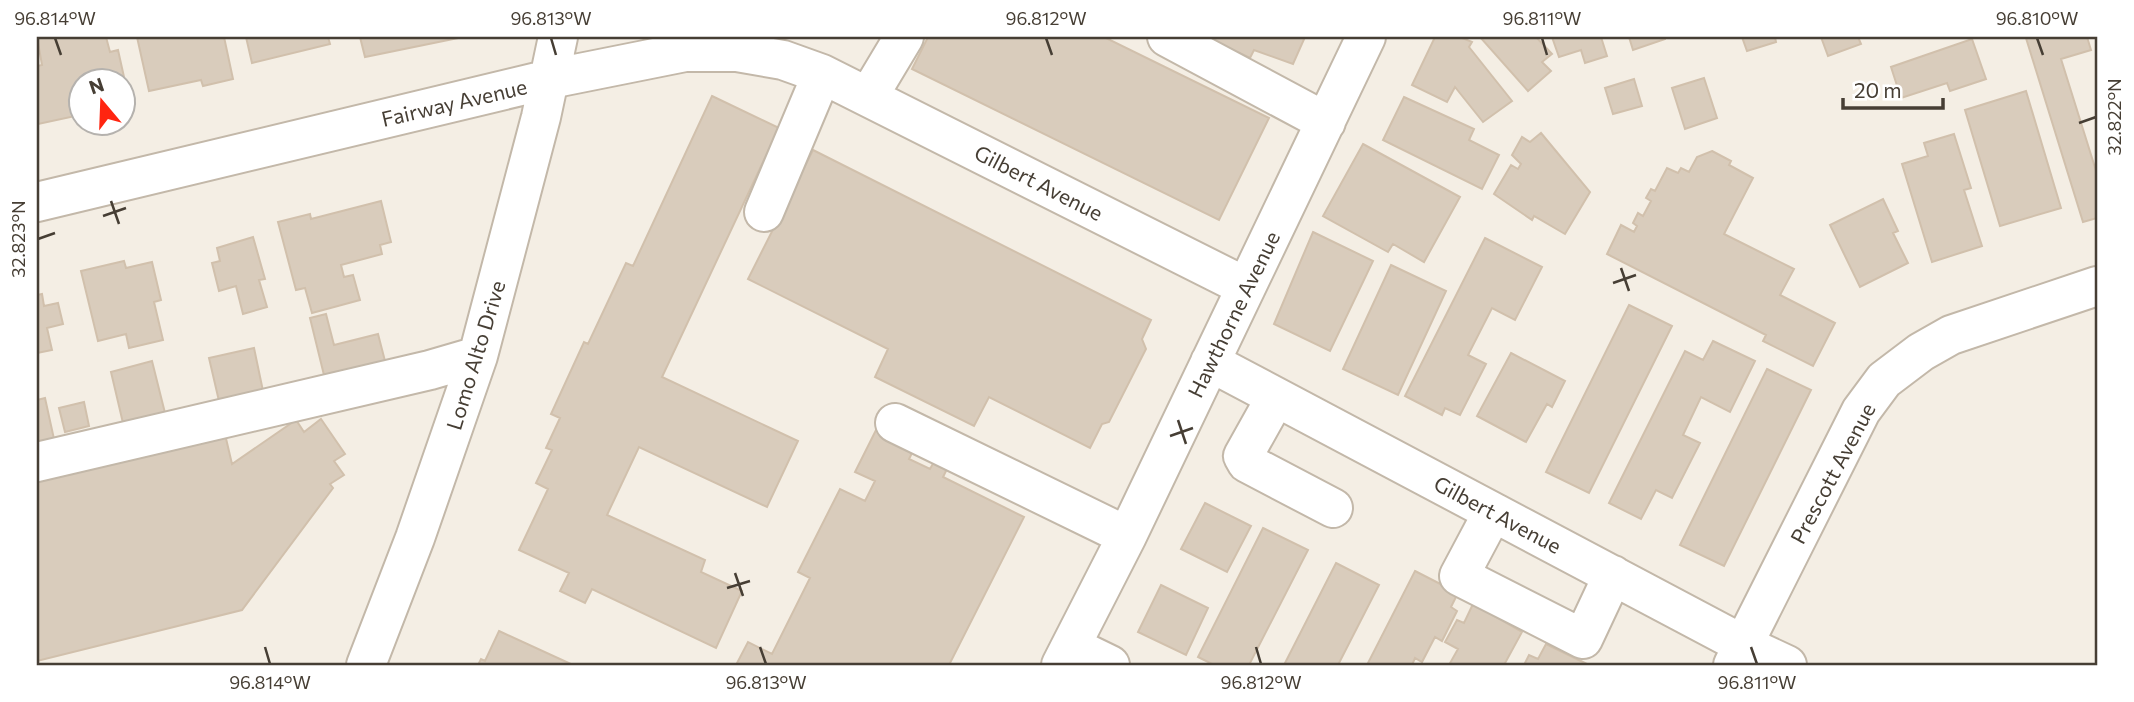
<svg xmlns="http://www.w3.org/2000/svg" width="2134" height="702" font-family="Commissioner,sans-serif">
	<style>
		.building { fill: #d9ccbc; stroke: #d1c0ac; stroke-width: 2 }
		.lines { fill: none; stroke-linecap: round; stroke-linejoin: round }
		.minor-casing { stroke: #c3b8a9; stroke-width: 42 }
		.minor { stroke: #fff; stroke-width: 38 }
		.ticks { fill: none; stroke: #463e34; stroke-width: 2.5 }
		.labels { text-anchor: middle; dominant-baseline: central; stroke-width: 5; stroke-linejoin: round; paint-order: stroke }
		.street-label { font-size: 21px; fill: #463e34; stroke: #fff }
		.neatline { fill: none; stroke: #463e34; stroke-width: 2.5 }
		.ticks-label { font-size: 18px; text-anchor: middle; fill: #463e34 }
	</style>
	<rect width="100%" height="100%" fill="#f4eee4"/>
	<path class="building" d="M 37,37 L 106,37 L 110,52 L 118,50 L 130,104 L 122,105 L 122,80 L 80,80 L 80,115 L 38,124 L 37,66 L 42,65 Z
		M 137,37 L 227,37 L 224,37 L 233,79 L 203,86 L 201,80 L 149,91 Z
		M 246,37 L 328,37 L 330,44 L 252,63 Z
		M 360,37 L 463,37 L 365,57 Z
		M 928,37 L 1104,37 L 1269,118 L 1219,220 L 912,69 Z
		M 1206,37 L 1305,37 L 1293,64 L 1254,50 L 1250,58 Z
		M 1435,37 L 1460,37 L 1472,42 L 1469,47 L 1512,101 L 1483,122 L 1455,87 L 1447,102 L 1412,85 Z
		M 1480,37 L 1536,37 L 1552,54 L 1542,62 L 1551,71 L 1528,91 Z
		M 1552,37 L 1601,37 L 1607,56 L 1585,63 L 1581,50 L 1559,57 Z
		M 1629,37 L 1665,37 L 1665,39 L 1633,50 Z
		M 1742,37 L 1775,37 L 1776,42 L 1747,51 Z
		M 1821,37 L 1858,37 L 1861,44 L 1828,56 Z
		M 2032,37 L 2087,37 L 2091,50 L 2061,59 L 2097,174 L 2097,218 L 2083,222 L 2026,38 Z
		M 1972,39 L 1986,79 L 1950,91 L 1947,83 L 1901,98 L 1891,67 Z
		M 1704,78 L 1717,118 L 1685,129 L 1672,88 Z
		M 1634,79 L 1642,106 L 1613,114 L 1605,88 Z
		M 2026,91 L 2061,208 L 2000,226 L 1965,110 Z
		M 712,96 L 779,128 L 662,377 L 798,441 L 767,507 L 639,447 L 607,515 L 705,560 L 701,572 L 742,591 L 716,648 L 592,589 L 585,603 L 560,591 L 569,573 L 519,550 L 548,489 L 536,483 L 552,450 L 546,448 L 560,418 L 551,414 L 584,342 L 588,344 L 626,263 L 633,266 Z
		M 1404,97 L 1474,129 L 1469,140 L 1499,155 L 1482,189 L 1383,140 Z
		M 1541,133 L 1590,192 L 1565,234 L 1534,216 L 1532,220 L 1494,194 L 1511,165 L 1518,169 L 1521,164 L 1512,155 L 1522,137 L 1530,142 Z
		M 1954,134 L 1971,188 L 1964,190 L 1982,246 L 1932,262 L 1902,164 L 1928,156 L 1924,143 Z
		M 1363,144 L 1460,197 L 1424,262 L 1393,244 L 1388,252 L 1323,216 Z
		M 813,150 L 1151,320 L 1142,339 L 1146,349 L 1109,422 L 1102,424 L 1090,448 L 989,397 L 974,426 L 875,377 L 888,349 L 748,279 Z
		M 1712,151 L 1731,161 L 1729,165 L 1753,178 L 1724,234 L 1794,269 L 1780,295 L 1835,323 L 1813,366 L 1763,341 L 1766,335 L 1607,254 L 1621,225 L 1634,232 L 1637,226 L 1633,223 L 1638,213 L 1643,216 L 1651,201 L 1646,198 L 1651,189 L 1655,191 L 1667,168 L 1678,173 L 1681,168 L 1689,172 L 1697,157 Z
		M 1883,199 L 1898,231 L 1893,233 L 1908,263 L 1860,287 L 1830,225 Z
		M 381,201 L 391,242 L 380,245 L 382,254 L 341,265 L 344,277 L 353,275 L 360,300 L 312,313 L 305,288 L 296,290 L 278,222 L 310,214 L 311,219 Z
		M 1313,232 L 1373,261 L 1330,351 L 1274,324 Z
		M 253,237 L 265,279 L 259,280 L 267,307 L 243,314 L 236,286 L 219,291 L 212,263 L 220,261 L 217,248 Z
		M 1485,238 L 1542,267 L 1515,320 L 1492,308 L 1468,355 L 1486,364 L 1460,415 L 1445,408 L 1442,415 L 1405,396 Z
		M 124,261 L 126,268 L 152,262 L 161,300 L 154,302 L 163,340 L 129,348 L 126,334 L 98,341 L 81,271 Z
		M 1391,265 L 1446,291 L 1398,395 L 1343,369 Z
		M 42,294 L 44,306 L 58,303 L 63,324 L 47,328 L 52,350 L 37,353 L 37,295 Z
		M 1629,305 L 1672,326 L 1589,493 L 1546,472 Z
		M 326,314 L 334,345 L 378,334 L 385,361 L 324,375 L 310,318 Z
		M 1713,341 L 1755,361 L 1730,412 L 1701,397 L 1683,435 L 1700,443 L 1672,498 L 1656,490 L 1641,519 L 1609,503 L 1685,351 L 1703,360 Z
		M 254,348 L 263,391 L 219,401 L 209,358 Z
		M 1511,353 L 1565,381 L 1552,407 L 1547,404 L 1526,442 L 1477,416 Z
		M 152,361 L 165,413 L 123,423 L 111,372 Z
		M 1767,369 L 1811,390 L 1724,566 L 1680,545 Z
		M 45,398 L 54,439 L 37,443 L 37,400 Z
		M 84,402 L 89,426 L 65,432 L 59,408 Z
		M 321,419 L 345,454 L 334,461 L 344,475 L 330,484 L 333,488 L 242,610 L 37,661 L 37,477 L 224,430 L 232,464 L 296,420 L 304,432 Z
		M 876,430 L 914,449 L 909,459 L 930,469 L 935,460 L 948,467 L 943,477 L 1024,517 L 949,665 L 736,665 L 748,642 L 772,654 L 810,578 L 798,572 L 840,489 L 865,501 L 875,481 L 855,472 Z
		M 1205,503 L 1251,526 L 1227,572 L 1181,549 Z
		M 1263,528 L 1308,550 L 1249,665 L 1214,665 L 1198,657 Z
		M 1336,563 L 1379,585 L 1338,665 L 1284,665 Z
		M 1415,571 L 1458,593 L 1451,607 L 1457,611 L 1442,641 L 1435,637 L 1422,662 L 1415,658 L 1412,665 L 1367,665 Z
		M 1161,585 L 1208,608 L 1186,655 L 1138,632 Z
		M 1473,604 L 1522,632 L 1504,665 L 1449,665 L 1458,649 L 1445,642 L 1457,620 L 1464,623 Z
		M 499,631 L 573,665 L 478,665 L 481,659 L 485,661 Z
		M 1546,644 L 1589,665 L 1524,665 L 1529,655 L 1538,659 Z"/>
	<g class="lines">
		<g class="minor-casing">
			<path id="minor" d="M 1167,37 L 1326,122
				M 868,97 L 904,37
				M 37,202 L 550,79 L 685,52 L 737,52 L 783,60 L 822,74 L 1246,287
				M 764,212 L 822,74
				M 1210,362 L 1744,645 L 1787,665
				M 1276,397 L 1243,456 L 1247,463 L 1333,508
				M 895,423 L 1127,536
				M 37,462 L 430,370 L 478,356
				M 1493,512 L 1459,576 L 1583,639 L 1613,575
				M 1071,646 L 1110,665
				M 366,665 L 415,538 L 478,356 L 541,117 L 558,37
				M 1061,665 L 1127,536 L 1366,37
				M 1733,665 L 1861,411 L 1884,380 L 1921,352 L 1951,335 L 2097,286"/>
		</g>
		<use href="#minor" class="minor"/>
	</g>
	<path class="ticks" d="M 55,38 L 61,55M 551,38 L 556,55M 1046,38 L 1052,55M 1542,38 L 1547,55M 2037,38 L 2043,55M 2079,123 L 2096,117M 111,201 L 119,224M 103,216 L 126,208M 38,239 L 55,233M 1621,268 L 1629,291M 1613,283 L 1636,275M 1178,420 L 1186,444M 1170,436 L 1193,428M 735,573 L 743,596M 727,588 L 750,581M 265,647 L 270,664M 760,647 L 766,664M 1256,647 L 1261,664M 1751,647 L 1757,664"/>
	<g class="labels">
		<g class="street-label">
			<text transform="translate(454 102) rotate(-13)">Fairway Avenue</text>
			<text transform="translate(1039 182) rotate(27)">Gilbert Avenue</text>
			<text transform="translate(1233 314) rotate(-64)">Hawthorne Avenue</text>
			<text transform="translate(475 355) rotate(-73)">Lomo Alto Drive</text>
			<text transform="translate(1832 473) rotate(-62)">Prescott Avenue</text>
			<text transform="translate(1498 514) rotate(28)">Gilbert Avenue</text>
		</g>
	</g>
	<rect width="2134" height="702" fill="none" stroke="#ffffff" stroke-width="77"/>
	<g transform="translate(102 102) rotate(341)"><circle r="33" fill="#ffffff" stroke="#b5b2ae" stroke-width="2"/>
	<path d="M0-5L12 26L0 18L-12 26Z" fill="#ff2510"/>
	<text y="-10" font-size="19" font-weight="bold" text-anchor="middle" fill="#463e34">N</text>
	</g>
	<path d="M1843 98v10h100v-10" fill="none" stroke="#463e34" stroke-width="3.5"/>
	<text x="1854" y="98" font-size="21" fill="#463e34" stroke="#ffffff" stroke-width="5" paint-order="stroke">20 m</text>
	<rect x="38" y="38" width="2058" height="626" class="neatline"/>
	<g class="ticks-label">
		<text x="55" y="25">96.814°W</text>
		<text x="551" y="25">96.813°W</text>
		<text x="1046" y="25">96.812°W</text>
		<text x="1542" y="25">96.811°W</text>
		<text x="2037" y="25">96.810°W</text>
		<text transform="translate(2115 117) rotate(-90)" y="6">32.822°N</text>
		<text transform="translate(19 239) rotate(-90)" y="6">32.823°N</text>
		<text x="270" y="689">96.814°W</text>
		<text x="766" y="689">96.813°W</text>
		<text x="1261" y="689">96.812°W</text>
		<text x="1757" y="689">96.811°W</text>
	</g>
</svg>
